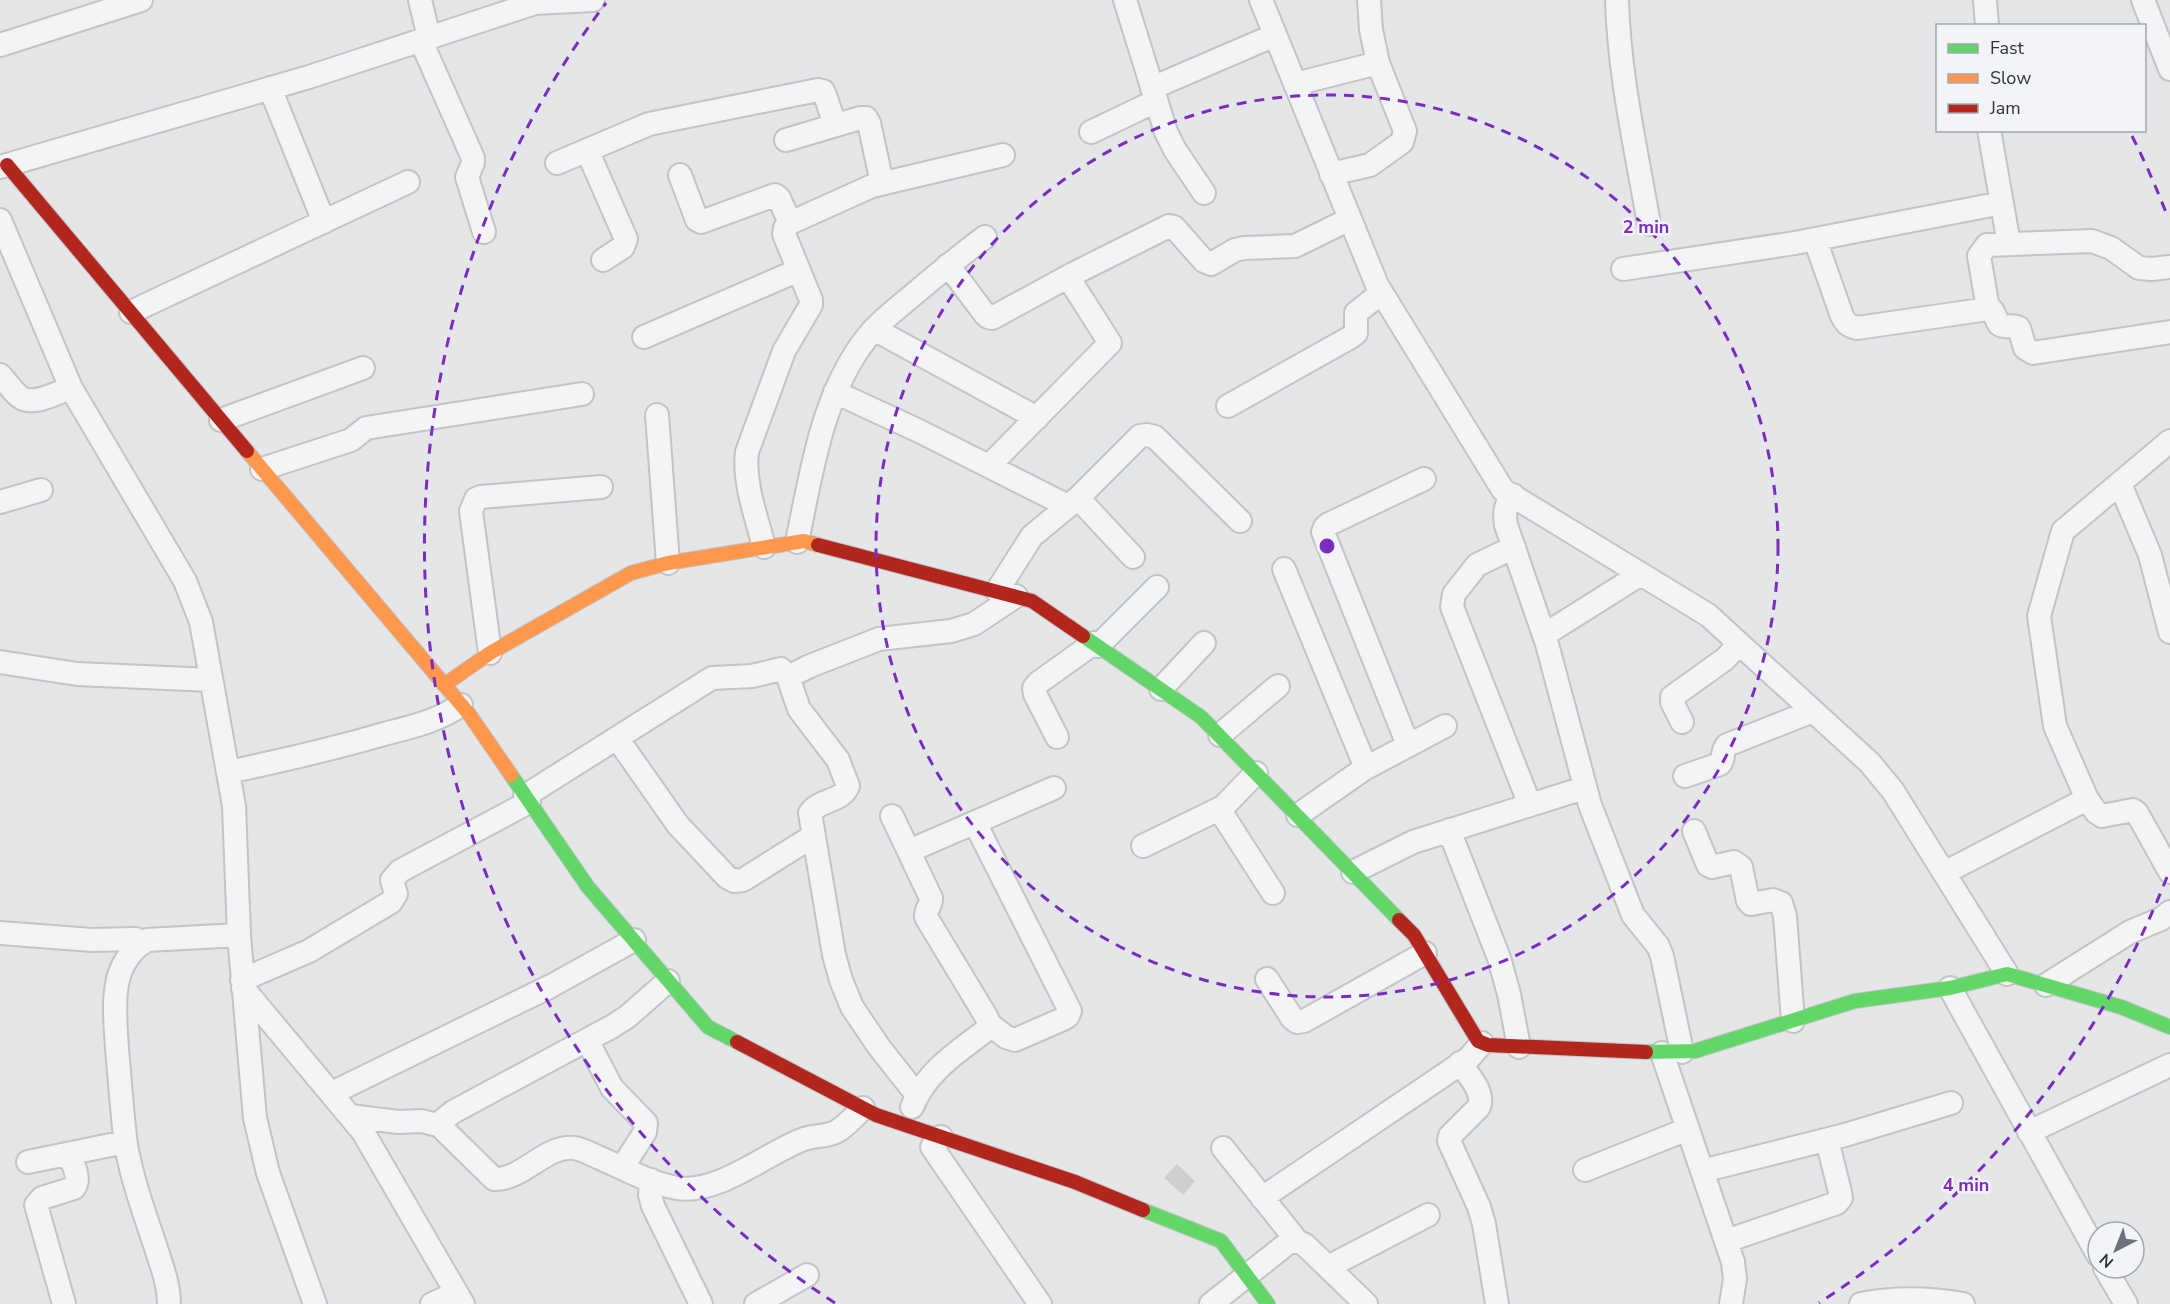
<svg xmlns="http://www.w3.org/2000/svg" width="2170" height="1304" font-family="'Nunito Sans',sans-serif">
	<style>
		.building { fill: #ccced0 }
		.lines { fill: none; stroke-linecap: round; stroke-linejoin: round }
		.street-casing { stroke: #c2c4c6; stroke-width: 26 }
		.fast-casing { stroke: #c2c4c6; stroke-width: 16 }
		.slow-casing { stroke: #c2c4c6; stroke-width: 16 }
		.jam-casing { stroke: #c2c4c6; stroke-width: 16 }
		.street { stroke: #f3f4f5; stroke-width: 22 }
		.fast { stroke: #63d668; stroke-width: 14 }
		.slow { stroke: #ff974d; stroke-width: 14 }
		.jam { stroke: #b3261e; stroke-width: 14 }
		.ring { fill: none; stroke: #7b2cbf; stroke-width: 3; stroke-dasharray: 10 8 }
		.centre { fill: #7b2cbf; stroke: #f2f4f8; stroke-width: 3 }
		.ring-label { font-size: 18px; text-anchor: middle; font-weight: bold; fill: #7b2cbf; stroke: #f2f4f8; stroke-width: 5; stroke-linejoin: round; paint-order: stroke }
	</style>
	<rect width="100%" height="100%" fill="#e4e6e8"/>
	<path class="building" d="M 1177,1164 L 1195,1181 L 1183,1195 L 1164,1178 Z"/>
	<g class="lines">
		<g class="street-casing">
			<path id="street" d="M 420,0 L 429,38
				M 1125,0 L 1166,132 L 1175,150 L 1204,193
				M 1261,0 L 1377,285 L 1503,490 L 1708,615 L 1870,763 L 1893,791 L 2007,974
				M 1617,0 C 1619,75 1636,149 1649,224
				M 1985,0 L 1987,26
				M 2143,0 L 2170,69
				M 421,41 L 473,158 L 473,163 L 467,177 L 484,232
				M 0,45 L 141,0
				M 1295,84 L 1378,63
				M 270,88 L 324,222
				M 1152,88 L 1275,35
				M 1989,130 L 2009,244
				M 1091,132 L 1156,101
				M 786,140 L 860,118 L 866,118 L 869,123 L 882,183
				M 587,150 L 626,239 L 623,247 L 603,260
				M 557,163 L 649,124 L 818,90 L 823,91 L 825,95 L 835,125
				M 0,167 L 309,77 L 535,3 L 593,0
				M 1331,174 L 1370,165 L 1402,142 L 1405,131 L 1378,63 L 1371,30 L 1369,0
				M 680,175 L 697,220 L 701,222 L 775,195 L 779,198 L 790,223
				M 0,220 L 71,388 L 185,581 L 201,622 L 234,806 L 239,935 L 255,1118 L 268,1173 L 315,1304
				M 1818,239 L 1818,248 L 1842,316 C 1846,324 1849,326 1857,328 L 1988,309 L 1992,310 C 1995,314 1996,320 1999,324 C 2005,329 2013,324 2019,328 L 2025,348 L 2033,353 L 2170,332
				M 948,265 L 984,313 L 988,317 L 992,318 L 1073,274 L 1169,226 L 1174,227 L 1204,261 L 1211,264 L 1235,250 L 1244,248 L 1295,246 L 1350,219
				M 1623,269 L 1795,243 L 2002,203
				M 1988,309 L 1979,256 L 1987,245 L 2092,241 L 2111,248 L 2139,268 L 2152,269 L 2170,267
				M 131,312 L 408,182
				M 874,329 L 1037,418
				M 644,337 L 799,270
				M 0,375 C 6,381 12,391 20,397 C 33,407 58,392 71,388
				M 835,392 L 919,431 L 1068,506
				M 1228,406 L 1351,337 L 1356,333 L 1356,313 L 1381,293
				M 657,415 L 668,563
				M 221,420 L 363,368
				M 2170,441 L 2063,531 L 2039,616 L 2055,726 L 2087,799 L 2096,812 L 2102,816 L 2133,810 L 2137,813 L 2170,872
				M 989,466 L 1110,343 L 1068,277
				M 262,469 L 351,440 L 366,428 L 582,394
				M 2120,484 L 2150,555 L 2170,632
				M 1513,495 C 1505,506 1504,512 1506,525 L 1547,644 L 1590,805 L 1633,915 L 1658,946 L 1662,956 L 1682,1052
				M 1078,498 L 1133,557
				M 0,502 L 41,490
				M 797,542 C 811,475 821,401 862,344 C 874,327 891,313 907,300 C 933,278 958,257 985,237
				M 764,547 C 757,518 743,483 747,452 L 784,351 L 811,305 L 811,300 L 784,234 L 785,228 L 790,223 L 872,186 L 1003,155
				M 1514,547 L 1477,565 L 1454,594 L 1452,607 L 1530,805
				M 1284,569 L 1366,768
				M 997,591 L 1032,536 L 1078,498 L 1140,436 L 1147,435 L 1155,437 L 1240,521
				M 1544,635 L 1641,574
				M 1098,646 L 1157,587
				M 490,653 L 471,511 L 476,499 L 481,497 L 601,487
				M 0,662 L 77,674 L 211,680
				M 788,677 L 799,709 L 838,760 L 848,786 C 842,802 820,799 810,813 L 834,955 L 841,980 L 852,1007 L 879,1047 L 917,1095
				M 1161,689 L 1204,643
				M 1682,722 L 1672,702 L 1672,697 L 1725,659 L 1739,644
				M 1220,735 L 1278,686
				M 1057,737 L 1035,694 L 1034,688 L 1038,683 L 1094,643
				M 617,738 L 678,825 L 727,877 L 734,881 L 743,880 L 813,836
				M 1408,745 L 1323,532 L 1325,527 L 1329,524 L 1424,479
				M 228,772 C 280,761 333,749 384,734 C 411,727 438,721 461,705
				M 1685,776 L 1720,764 C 1725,758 1721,751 1727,745 L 1813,711
				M 525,796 L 712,678 L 752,676 L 781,669 L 788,677 L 810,666 L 879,639 L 951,631 L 974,624 L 1016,596
				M 1219,809 L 1273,893
				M 1298,815 L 1364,769 L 1445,726
				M 892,816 L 931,898 C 932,905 925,909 926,917 L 987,1018 L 989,1024 L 985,1031 C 956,1053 926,1072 912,1107
				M 975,823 L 1070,1011 L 1068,1016 L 1063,1019 L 1015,1040 L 1006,1037 L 989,1024
				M 1449,830 L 1499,958 L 1509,994 L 1519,1047
				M 1694,831 L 1708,865 L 1712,867 L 1734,862 L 1741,867 L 1748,901 L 1751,904 L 1773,900 L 1781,903 L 1785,916 L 1793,1021
				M 1143,846 L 1223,807 L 1256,773
				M 909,851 L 1054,788
				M 1353,872 L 1413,842 L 1584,788
				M 1944,873 L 2087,799
				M 0,933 L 92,940 L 136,939 L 143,943
				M 1267,979 L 1292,1018 L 1297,1022 L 1304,1021 L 1425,953
				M 242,980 L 309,951 L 391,902 L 396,894 L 392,880 L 400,871 L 529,802
				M 2046,985 L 2130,932 L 2161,919 L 2170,912
				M 243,988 L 363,1132 L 463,1304
				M 1950,988 L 2098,1255
				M 587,1040 L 612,1088 L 646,1123 L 645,1132 L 622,1168
				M 1662,1053 L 1733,1262 L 1735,1279 L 1731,1304
				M 1460,1063 C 1468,1075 1485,1092 1479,1107 L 1450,1136 L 1449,1141 L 1479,1207 L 1484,1224 L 1497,1304
				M 332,1093 L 551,986 L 634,940
				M 350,1116 L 398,1122 L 422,1121 L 433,1124 L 438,1124 L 453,1112 L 613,1026 L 627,1017 L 668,981
				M 438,1124 L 494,1179 C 523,1180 545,1145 574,1148 C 583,1149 592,1155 600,1158 C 625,1169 650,1183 677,1188 C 718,1195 768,1152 804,1139 C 816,1135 829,1137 839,1130 C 848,1124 856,1115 863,1108
				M 2029,1132 L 2170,1065
				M 941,1137 L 932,1147 L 1040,1304
				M 1223,1148 L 1297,1241
				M 28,1162 L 125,1142
				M 1585,1170 L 1688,1129
				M 1702,1171 L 1845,1135 L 1951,1103
				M 651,1180 L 650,1195 L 653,1206 L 701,1304
				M 1262,1198 L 1469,1058 L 1482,1043
				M 1726,1241 L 1837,1203 L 1841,1198 L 1840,1192 L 1827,1140
				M 1328,1267 L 1428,1215
				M 2105,1268 L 2126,1304
				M 64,1304 L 36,1205 L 42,1198 L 74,1188 C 81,1179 73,1164 69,1154
				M 169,1304 C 169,1284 161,1264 155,1245 C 144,1212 132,1179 126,1145 C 122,1113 120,1081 117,1049 C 116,1028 113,1006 117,984 C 120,966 131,949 147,940 L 239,935
				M 432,1304 L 456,1293
				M 756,1304 L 807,1275
				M 1211,1304 L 1288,1243 L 1297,1241 L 1305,1245 L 1366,1304
				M 1861,1304 C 1896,1297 1929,1298 1963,1304"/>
		</g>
		<g class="fast-casing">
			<path id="fast" d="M 1083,636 L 1201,717 L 1399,920
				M 511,775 L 588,887 L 708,1027 L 737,1042
				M 1646,1052 L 1695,1051 L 1855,1001 L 1950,988 L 2007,974 L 2121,1007 L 2170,1027
				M 1143,1210 L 1221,1241 L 1268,1304"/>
		</g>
		<g class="slow-casing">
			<path id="slow" d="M 247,451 L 469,714 L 511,775
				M 444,685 L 490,653 L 631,573 L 668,563 L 804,541 L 818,545"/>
		</g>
		<g class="jam-casing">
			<path id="jam" d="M 7,165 L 247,451
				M 818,545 L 1032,601 L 1083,636
				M 1399,920 L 1414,935 L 1478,1041 L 1488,1045 L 1646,1052
				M 737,1042 L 876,1115 L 1075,1182 L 1143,1210"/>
		</g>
		<use href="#street" class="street"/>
		<use href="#fast" class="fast"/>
		<use href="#slow" class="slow"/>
		<use href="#jam" class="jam"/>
	</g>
	<g class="ring">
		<circle cx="1327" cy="546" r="451"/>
		<path d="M2167 877A903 903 0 0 1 1819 1303M835 1303A903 903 0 0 1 606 3M2132 136A903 903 0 0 1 2167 215"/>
	</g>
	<circle cx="1327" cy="546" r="9" class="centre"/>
	<g class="ring-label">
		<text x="1646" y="233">2 min</text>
		<text x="1966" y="1191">4 min</text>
	</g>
	<rect x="1936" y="24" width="210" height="108" fill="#f2f4f8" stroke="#a2a7af" stroke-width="1.5"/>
	<rect x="1948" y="44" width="30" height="9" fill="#63d668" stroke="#a2a7af" stroke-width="1.5"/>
	<text x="1990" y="54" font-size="18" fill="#2a3442">Fast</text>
	<rect x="1948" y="74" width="30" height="9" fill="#ff974d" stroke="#a2a7af" stroke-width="1.5"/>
	<text x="1990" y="84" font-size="18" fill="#2a3442">Slow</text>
	<rect x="1948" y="104" width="30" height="9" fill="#b3261e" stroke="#a2a7af" stroke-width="1.5"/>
	<text x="1990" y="114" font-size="18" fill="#2a3442">Jam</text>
	<g transform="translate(2116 1250) rotate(222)"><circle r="28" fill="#f2f4f8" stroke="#a2a7af" stroke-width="1.5"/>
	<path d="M0-4.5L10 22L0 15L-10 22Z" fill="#6b727c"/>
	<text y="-9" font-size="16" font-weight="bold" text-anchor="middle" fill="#2a3442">N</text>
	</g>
</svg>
